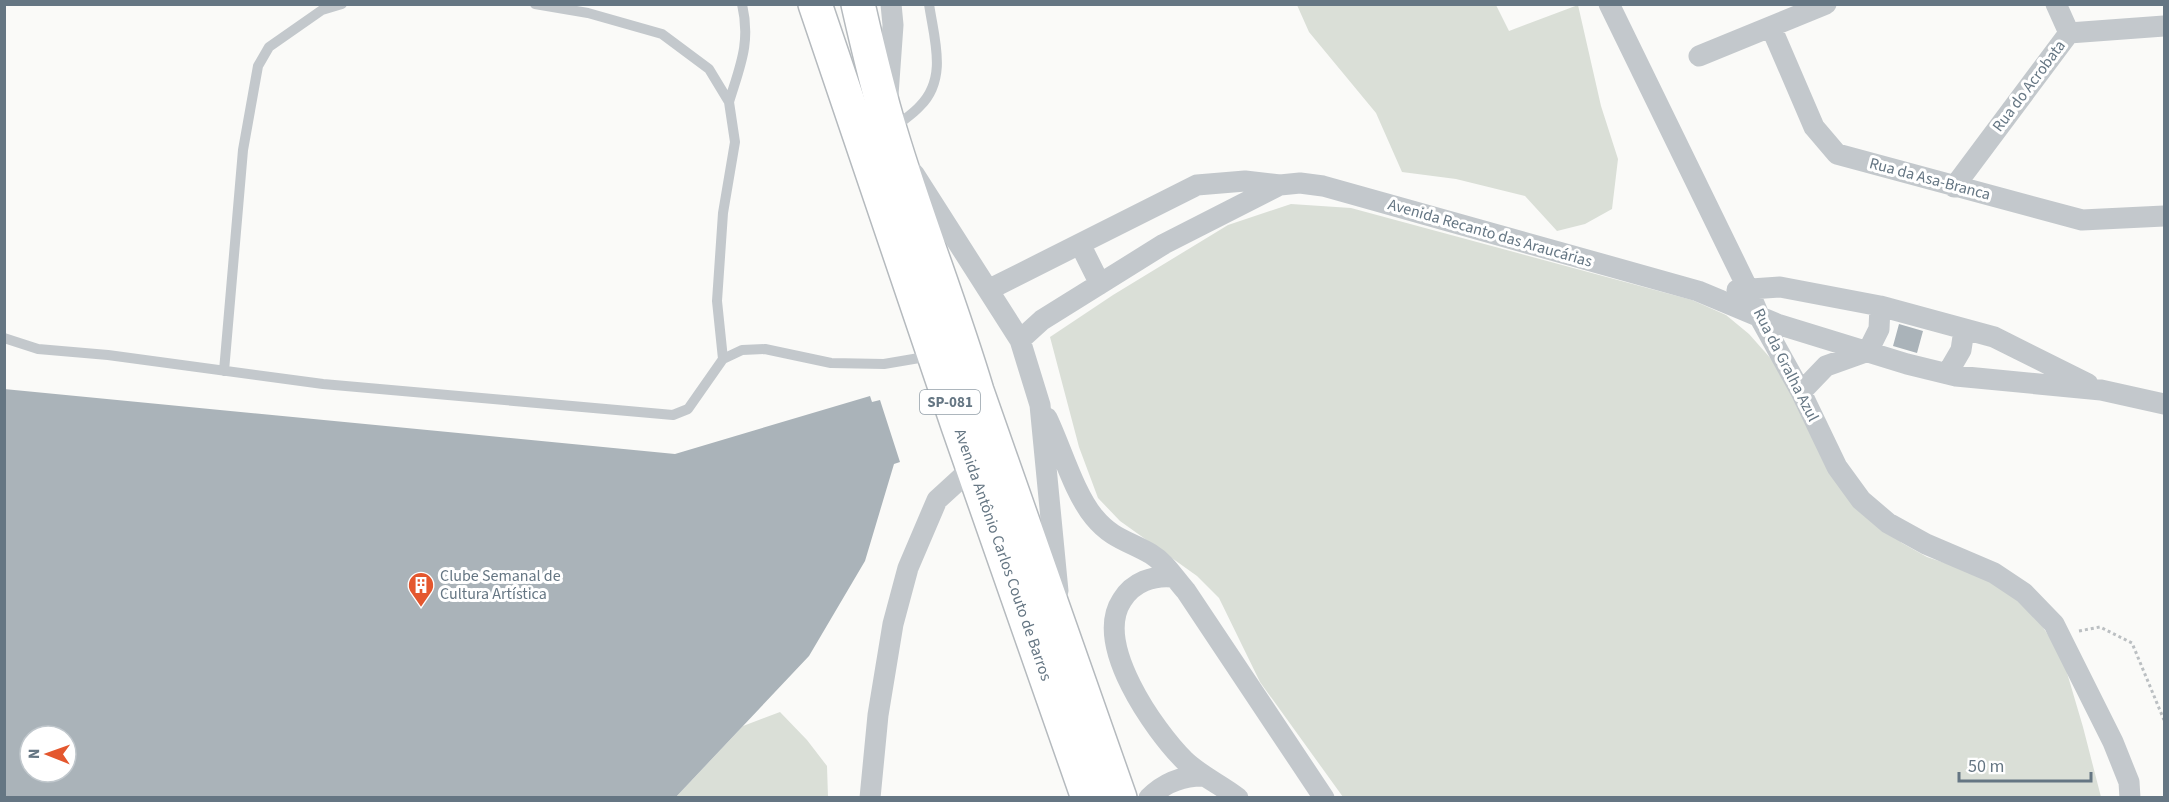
<svg xmlns="http://www.w3.org/2000/svg" width="2169" height="802" font-family="'Source Sans 3',sans-serif">
	<style>
		.green { fill: #dadfd7 }
		.building { fill: #aab3b9; fill-rule: evenodd }
		.lines { fill: none; stroke-linecap: round; stroke-linejoin: round }
		.primary-casing { stroke: #b5babe; stroke-width: 36 }
		.path { stroke: #bbbfc2; stroke-width: 3; stroke-dasharray: 3 3; stroke-linecap: butt }
		.lane { stroke: #c3c8cc; stroke-width: 10 }
		.street { stroke: #c3c8cc; stroke-width: 21 }
		.primary { stroke: #fff; stroke-width: 33 }
		.labels { text-anchor: middle; dominant-baseline: central; stroke-width: 6; stroke-linejoin: round; paint-order: stroke }
		.shield { fill: #fff; stroke: #939fa8; stroke-width: 1.5 }
		.shield-label { font-size: 15px; font-weight: bold; fill: #657683 }
		.street-label { font-size: 16px; fill: #657683; stroke: #fff }
		.poi-label { font-size: 16px; fill: #657683; stroke: #fff; text-anchor: start }
	</style>
	<rect width="100%" height="100%" fill="#fafaf8"/>
	<path class="green" d="M 1297,5 L 1496,5 L 1509,31 L 1578,5 L 1601,106 L 1618,159 L 1612,209 L 1585,224 L 1557,231 L 1525,196 L 1456,179 L 1402,172 L 1376,113 L 1309,32 Z
		M 1291,204 L 1351,208 L 1692,300 L 1726,315 L 1749,334 L 1781,370 L 1848,499 L 1902,543 L 1927,557 L 1990,578 L 2029,606 L 2050,638 L 2065,666 L 2083,727 L 2101,797 L 1343,797 L 1260,682 L 1219,598 L 1197,576 L 1120,521 L 1098,498 L 1079,447 L 1050,337 L 1113,295 L 1228,225 Z
		M 780,712 L 807,740 L 827,766 L 828,797 L 675,798 L 743,726 Z"/>
	<path class="building" d="M 1899,324 L 1923,331 L 1917,353 L 1893,346 Z
		M 4,389 L 675,454 L 870,396 L 872,402 L 880,400 L 900,462 L 894,464 L 865,561 L 809,656 L 675,798 L 4,798 ZM 30,736 L 66,736 L 66,772 L 30,772 Z"/>
	<g class="lines">
		<g class="primary-casing">
			<g id="primary">
				<path id="s1" d="M 815,4 L 958,426 L 1088,798"/>
				<path d="M 858,4 C 868,48 878,91 891,133 C 917,220 951,304 977,391 L 1120,798"/>
			</g>
		</g>
		<path class="path" d="M 2079,631 L 2100,627 L 2132,643 L 2164,720"/>
		<path class="lane" d="M 535,4 L 588,13 L 662,34 L 709,69 L 729,102 L 735,142 L 723,213 L 717,301 L 723,359
			M 729,102 C 740,66 751,43 742,4
			M 895,127 C 903,120 913,114 920,106 C 948,78 934,39 929,4
			M 4,338 L 38,349 L 108,355 L 323,384 L 673,415 L 688,409 L 723,359 L 742,350 L 765,349 L 831,363 L 884,364 L 931,356
			M 224,371 L 243,150 L 258,66 L 269,47 L 322,10 L 342,4"/>
		<path class="street" d="M 1609,4 L 1748,289 L 1761,320 L 1801,392 L 1837,467 L 1861,500 L 1888,523 L 1926,544 L 1994,573 L 2024,593 L 2054,624 L 2113,742 L 2129,782 L 2130,798
			M 2056,4 L 2069,33
			M 1771,27 L 1814,127 L 1837,154 L 2082,220 L 2164,216
			M 1699,56 L 1826,4
			M 888,95 L 893,25 L 891,4
			M 914,174 L 1020,340 L 1040,405 L 1058,591
			M 1954,187 L 2069,33 L 2164,26
			M 1080,244 L 1100,284
			M 988,290 L 1197,185 L 1245,181 L 1280,185 L 1300,183 L 1323,186 L 1698,291 L 1777,324 L 1907,364 L 1956,376 L 2101,390 L 2164,404
			M 1737,290 L 1780,287 L 1880,306 L 1994,337 L 2088,384
			M 1020,340 L 1042,320 L 1164,244 L 1280,185
			M 1947,374 L 1961,350 L 1964,330
			M 1801,392 L 1826,366 L 1868,351 L 1879,329 L 1880,306
			M 1047,418 C 1061,447 1074,493 1094,517 C 1112,539 1129,541 1151,554 C 1166,563 1175,579 1186,591 L 1324,798
			M 1173,577 C 1153,575 1133,582 1122,600 C 1093,644 1154,730 1185,761 C 1201,776 1220,784 1238,798
			M 870,798 L 878,715 L 893,624 L 908,568 L 937,500 L 972,468
			M 1149,798 C 1164,783 1181,776 1202,776"/>
		<use href="#primary" class="primary"/>
	</g>
	<defs>
		<g id="building-pin" transform="scale(1.35)"><path d="M0 17L-7.5 6A9.5 9.5 0 1 1 7.5 6Z" fill="#e4572e" stroke="#fff"/><path d="M-4-6H4V6H1V3H-1V6H-4ZM-2.5-4.3h1.7v1.8h-1.7ZM.8-4.3h1.7v1.8H.8ZM-2.5-1h1.7V.8h-1.7ZM.8-1h1.7V.8H.8Z" fill="#fff"/></g>
	</defs>
	<g fill-rule="evenodd">
		<use href="#building-pin" x="421" y="585"/>
	</g>
	<g class="labels">
		<rect class="shield" x="920" y="390" width="60" height="24" rx="4.5"/>
		<g class="shield-label">
			<text x="950" y="402">SP-081</text>
		</g>
		<g class="street-label">
			<text transform="translate(2029 86) rotate(-53)">Rua do Acrobata</text>
			<text transform="translate(1930 179) rotate(15)">Rua da Asa-Branca</text>
			<text transform="translate(1490 233) rotate(16)">Avenida Recanto das Araucárias</text>
			<text transform="translate(1786 365) rotate(63)">Rua da Gralha Azul</text>
			<text stroke="none"><textPath href="#s1" startOffset="582">Avenida Antônio Carlos Couto de Barros</textPath></text>
		</g>
		<g class="poi-label">
			<text x="440" y="576">Clube Semanal de<tspan x="440" dy="18">Cultura Artística</tspan></text>
		</g>
	</g>
	<rect width="2169" height="802" fill="none" stroke="#657683" stroke-width="12"/>
	<g transform="translate(48 754) rotate(271)"><circle r="28" fill="#ffffff" stroke="#c1c8cd" stroke-width="1.5"/>
	<path d="M0-4.5L10 22L0 15L-10 22Z" fill="#e4572e"/>
	<text y="-9" font-size="16" font-weight="bold" text-anchor="middle" fill="#657683">N</text>
	</g>
	<path d="M1959 772v9h132v-9" fill="none" stroke="#657683" stroke-width="3"/>
	<text x="1968" y="772" font-size="18" fill="#657683" stroke="#ffffff" stroke-width="4.5" paint-order="stroke">50 m</text>
</svg>
